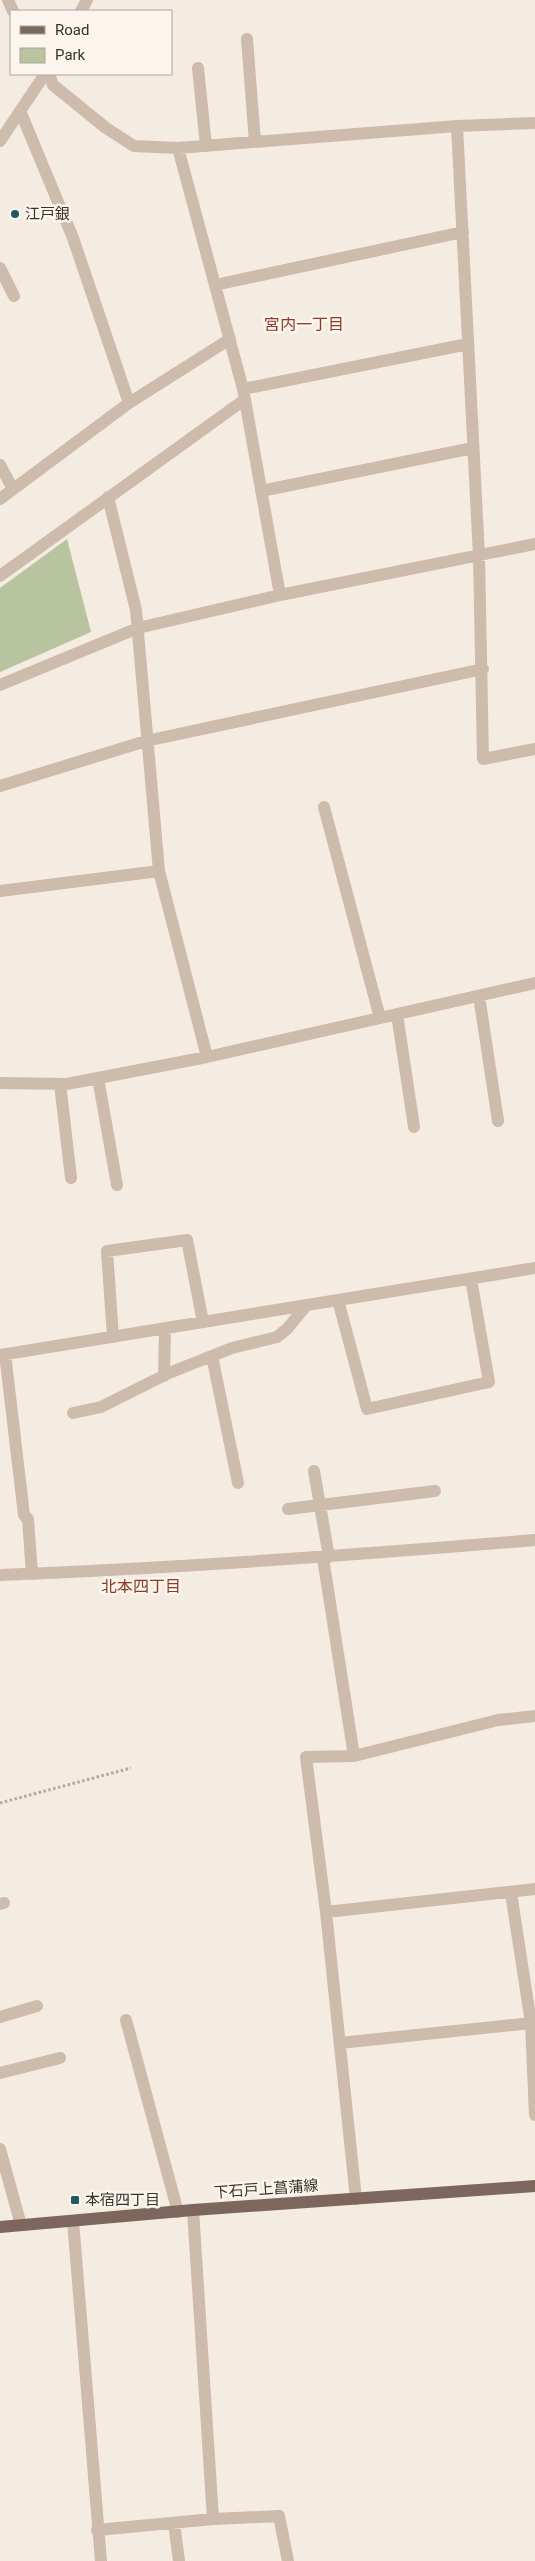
<svg xmlns="http://www.w3.org/2000/svg" width="535" height="2561" font-family="Roboto,'Noto Sans JP',sans-serif">
	<style>
		.green { fill: #b8c4a0 }
		.lines { fill: none; stroke-linecap: round; stroke-linejoin: round }
		.path { stroke: #b9a596; stroke-width: 3; stroke-dasharray: 2.5 2.5; stroke-linecap: butt }
		.minor { stroke: #cdbbac; stroke-width: 12 }
		.major { stroke: #7d675c; stroke-width: 12 }
		.poi-dot { fill: #1f5a5e; stroke: #fbf5ee; stroke-width: 2 }
		.labels { text-anchor: middle; dominant-baseline: central; stroke-width: 5; stroke-linejoin: round; paint-order: stroke }
		.poi-label { font-size: 15px; fill: #3b302b; stroke: #fbf5ee; text-anchor: start }
		.street-label { font-size: 15px; fill: #3b302b; stroke: #fbf5ee }
		.neighbourhood-label { font-size: 16px; fill: #8c3b22; stroke: #fbf5ee }
	</style>
	<rect width="100%" height="100%" fill="#f4ebe1"/>
	<path class="green" d="M 67,539 L 91,632 L 0,672 L 0,588 Z"/>
	<g class="lines">
		<path class="path" d="M 0,1803 L 131,1768"/>
		<path class="minor" d="M 8,0 L 13,11
			M 81,11 L 87,0
			M 247,39 L 255,142
			M 198,68 L 206,146
			M 49,74 L 53,85 L 106,128 L 134,146 L 178,148 L 457,126 L 535,123
			M 21,113 L 73,238 L 129,403
			M 457,126 L 479,556 L 483,759 L 535,749
			M 0,141 L 45,74
			M 178,148 L 243,389 L 280,595
			M 0,268 L 14,296
			M 215,285 L 463,232
			M 243,389 L 468,344
			M 0,465 L 13,489
			M 261,491 L 473,448
			M 0,499 L 129,403 L 230,339
			M 0,576 L 244,400
			M 0,685 L 138,628 L 280,595 L 535,544
			M 0,786 L 146,741 L 483,669
			M 324,807 L 380,1018
			M 159,871 L 207,1057
			M 0,891 L 159,871 L 136,610 L 108,497
			M 479,996 L 498,1121
			M 397,1014 L 414,1127
			M 98,1078 L 117,1185
			M 0,1083 L 67,1084 L 207,1057 L 535,983
			M 60,1084 L 71,1178
			M 338,1300 L 367,1409 L 489,1382 L 471,1279
			M 113,1337 L 107,1251 L 187,1240 L 203,1322
			M 5,1354 L 24,1515 L 28,1519 L 32,1574
			M 0,1355 L 535,1268
			M 212,1356 L 238,1483
			M 164,1376 L 165,1329
			M 73,1413 L 101,1407 L 169,1373 L 232,1348 L 277,1337 L 287,1329 L 306,1306
			M 314,1471 L 329,1557
			M 288,1509 L 435,1491
			M 323,1558 L 354,1756
			M 0,1575 C 179,1568 357,1555 535,1540
			M 511,1893 L 531,2023 L 535,2115
			M 0,1904 L 4,1903
			M 326,1912 L 535,1889
			M 0,2017 L 37,2006
			M 126,2020 L 178,2212
			M 340,2043 L 531,2023
			M 0,2073 L 60,2058
			M 0,2149 L 21,2225
			M 356,2199 L 326,1912 L 306,1757 L 354,1756 L 498,1720 L 535,1716
			M 193,2210 L 213,2519
			M 73,2221 L 101,2561
			M 174,2523 L 179,2561
			M 97,2530 L 213,2519 L 279,2516 L 288,2561"/>
		<path class="major" d="M 0,2227 L 193,2210 L 535,2186"/>
	</g>
	<g class="poi-dot">
		<circle cx="15" cy="214" r="5"/>
		<rect x="70" y="2195" width="10" height="10" rx="2.5"/>
	</g>
	<g class="labels">
		<g class="poi-label">
			<text x="25" y="214">江戸銀</text>
			<text x="85" y="2200">本宿四丁目</text>
		</g>
		<g class="street-label">
			<text transform="translate(266 2189) rotate(-4)">下石戸上菖蒲線</text>
		</g>
		<g class="neighbourhood-label">
			<text x="304" y="324">宮内一丁目</text>
			<text x="141" y="1586">北本四丁目</text>
		</g>
	</g>
	<rect x="10" y="10" width="162" height="65" fill="#fbf5ee" stroke="#aea6a0"/>
	<rect x="20" y="26" width="25" height="8" fill="#7d675c" stroke="#aea6a0"/>
	<text x="55" y="35" font-size="15" fill="#3b302b">Road</text>
	<rect x="20" y="48" width="25" height="15" fill="#b8c4a0" stroke="#aea6a0"/>
	<text x="55" y="60" font-size="15" fill="#3b302b">Park</text>
</svg>
